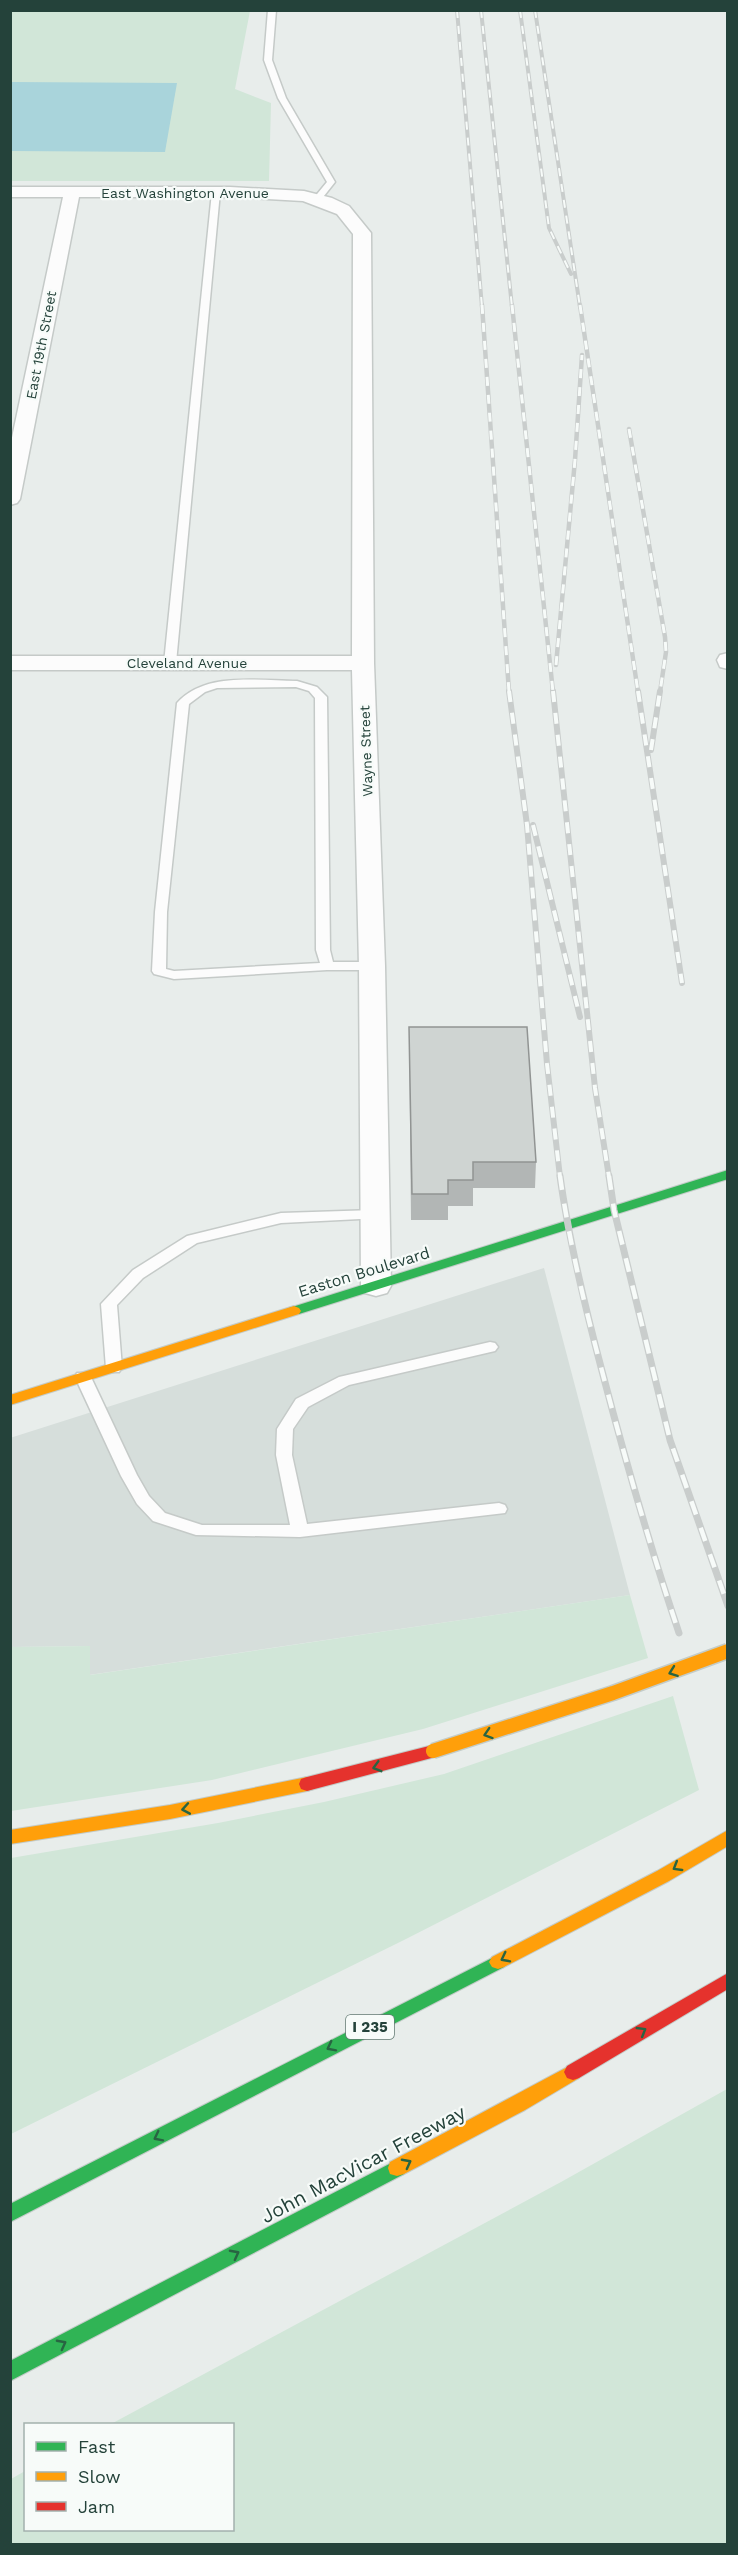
<svg xmlns="http://www.w3.org/2000/svg" width="738" height="2555" font-family="'Work Sans',sans-serif">
	<style>
		.built { fill: #d6dedb }
		.green { fill: #d1e6d8 }
		.water { fill: #a9d4db }
		.lines { fill: none; stroke-linecap: round; stroke-linejoin: round }
		.lane-casing { stroke: #c5cac8; stroke-width: 3 }
		.street-casing { stroke: #c5cac8; stroke-width: 3 }
		.fast-casing { stroke: #c3cbc8; stroke-width: 2 }
		.slow-casing { stroke: #c3cbc8; stroke-width: 2 }
		.jam-casing { stroke: #c3cbc8; stroke-width: 2 }
		.lane { fill: #fcfcfc; fill-rule: evenodd }
		.street { fill: #fcfcfc; fill-rule: evenodd }
		.fast { fill: #30b455; fill-rule: evenodd }
		.slow { fill: #ff9f0a; fill-rule: evenodd }
		.jam { fill: #e5322d; fill-rule: evenodd }
		.rail-far3-casing { stroke: #c9cdcc; stroke-width: 4 }
		.rail-far2-casing { stroke: #c9cdcc; stroke-width: 4.5 }
		.rail-far1-casing { stroke: #c9cdcc; stroke-width: 6 }
		.rail-casing { stroke: #c9cdcc; stroke-width: 7 }
		.rail-far3 { stroke: #f7fbf9; stroke-width: 2; stroke-dasharray: 8; stroke-linecap: butt }
		.rail-far2 { stroke: #f7fbf9; stroke-width: 3; stroke-dasharray: 9; stroke-linecap: butt }
		.rail-far1 { stroke: #f7fbf9; stroke-width: 4; stroke-dasharray: 11; stroke-linecap: butt }
		.rail { stroke: #f7fbf9; stroke-width: 4.5; stroke-dasharray: 14; stroke-linecap: butt }
		.slow-bridge-casing { stroke: #c3ccc9; stroke-width: 17; stroke-linecap: butt }
		.slow-bridge { stroke: #ff9f0a; stroke-width: 14 }
		.wall { fill: #b2b6b5 }
		.building { fill: #cfd4d2; stroke: #919493; stroke-width: 1.5 }
		.oneway { stroke: #286442 }
		.labels { text-anchor: middle; dominant-baseline: central; stroke-width: 4.5; stroke-linejoin: round; paint-order: stroke }
		.far-street-label { font-size: 14px; fill: #24423a; stroke: #f7fbf9 }
		.shield { fill: #f7fbf9; stroke: #637a73; stroke-width: 1.5 }
		.shield-label { font-size: 15px; font-weight: bold; fill: #24423a }
		.street-label { font-size: 16px; fill: #24423a; stroke: #f7fbf9 }
		.near-street-label { font-size: 20px; fill: #24423a; stroke: #f7fbf9 }
	</style>
	<rect width="100%" height="100%" fill="#e8edeb"/>
	<path class="built" d="M 544,1268 L 630,1595 L 89,1675 L 90,1646 L 11,1647 L 10,1438 Z"/>
	<path class="green" d="M 10,11 L 250,11 L 235,89 L 271,103 L 269,181 L 11,181 Z
		M 630,1595 L 648,1658 L 423,1729 L 212,1780 L 11,1811 L 11,1647 L 90,1646 L 90,1675 Z
		M 673,1696 L 699,1790 L 404,1940 L 11,2134 L 11,1858 L 218,1823 L 324,1802 L 444,1774 Z
		M 727,2089 L 727,2544 L 11,2544 L 11,2479 L 25,2471 L 26,2530 L 232,2530 L 232,2424 L 111,2424 L 561,2182 Z"/>
	<path class="water" d="M 11,82 L 177,83 L 165,152 L 11,151 Z"/>
	<g class="lines">
		<g class="lane-casing">
			<path id="lane" d="M 268,10 L 276,10 L 272,60 L 286,98 L 335,182 L 320,201 L 313,199 L 327,182 L 278,98 L 264,60 Z
				M 216,189 L 220,192 L 176,663 L 170,666 L 164,663 L 212,192 Z
				M 297,681 L 317,687 L 327,697 L 330,950 L 333,962 L 372,962 L 379,966 L 372,970 L 327,970 L 174,979 L 154,974 L 152,971 L 155,912 L 177,703 C 206,671 259,681 297,681 ZM 296,687 L 309,691 L 315,698 L 316,950 L 320,963 L 174,971 L 166,969 L 167,912 L 189,704 L 205,692 L 217,688 Z
				M 375,1210 L 380,1212 L 382,1215 L 380,1218 L 281,1223 L 197,1243 L 143,1278 L 117,1305 L 122,1368 L 119,1372 L 109,1372 L 106,1368 L 101,1304 L 133,1270 L 187,1236 L 281,1213 Z
				M 490,1342 L 495,1343 L 498,1347 L 495,1351 L 349,1385 L 308,1407 L 293,1429 L 292,1455 L 307,1524 L 499,1503 L 505,1505 L 507,1509 L 505,1513 L 300,1537 L 196,1535 L 153,1521 L 137,1504 L 121,1476 L 75,1377 L 77,1373 L 89,1373 L 137,1475 L 149,1496 L 165,1513 L 202,1525 L 290,1525 L 276,1455 L 277,1429 L 296,1399 L 339,1377 Z"/>
		</g>
		<g class="street-casing">
			<path id="street" d="M 10,187 L 230,187 L 304,191 L 332,198 L 349,206 L 371,233 L 374,663 L 385,966 L 391,1286 L 387,1293 L 376,1296 L 365,1293 L 361,1286 L 359,966 L 352,670 L 10,670 L 10,656 L 352,656 L 353,234 L 337,214 L 303,201 L 230,197 L 79,197 L 20,499 L 17,503 L 10,505 L 10,447 L 63,197 L 10,197 Z
				M 728,653 L 728,669 L 720,667 L 717,660 L 720,655 Z"/>
		</g>
		<g class="fast-casing">
			<path id="fast" d="M 728,1170 L 728,1179 L 299,1314 L 289,1314 L 287,1311 L 289,1308 Z
				M 498,1955 L 504,1957 L 507,1962 L 504,1967 L 10,2222 L 10,2204 Z
				M 397,2160 L 404,2162 L 406,2168 L 404,2174 L 10,2381 L 10,2361 Z"/>
		</g>
		<g class="slow-casing">
			<path id="slow" d="M 294,1306 L 299,1308 L 301,1311 L 299,1314 L 10,1405 L 10,1395 Z
				M 307,1777 L 313,1779 L 315,1784 L 313,1789 L 307,1791 L 170,1819 L 10,1844 L 10,1830 L 170,1805 Z
				M 728,1830 L 728,1846 L 669,1881 L 504,1967 L 498,1969 L 492,1967 L 489,1962 L 492,1957 L 657,1871 Z
				M 573,2064 L 579,2066 L 582,2072 L 579,2078 L 525,2110 L 404,2174 L 397,2176 L 390,2174 L 388,2168 L 390,2162 Z"/>
		</g>
		<g class="jam-casing">
			<path id="jam" d="M 433,1745 L 439,1746 L 441,1751 L 439,1756 L 307,1791 L 301,1789 L 299,1784 L 301,1779 L 307,1777 Z
				M 728,1973 L 728,1989 L 579,2078 L 573,2080 L 567,2078 L 564,2072 L 567,2066 Z"/>
		</g>
		<use href="#lane" class="lane"/>
		<use href="#street" class="street"/>
		<use href="#fast" class="fast"/>
		<use href="#slow" class="slow"/>
		<use href="#jam" class="jam"/>
		<g class="rail-far3-casing">
			<path id="rail-far3" d="M 457,10 L 482,307
				M 481,10 L 512,307
				M 520,10 L 549,228 L 571,274
				M 535,10 L 580,307"/>
		</g>
		<g class="rail-far2-casing">
			<path id="rail-far2" d="M 482,305 L 509,692
				M 512,305 L 553,692
				M 580,305 L 638,692
				M 629,429 L 665,637 L 666,652 L 660,692
				M 556,665 L 575,460 L 582,355"/>
		</g>
		<g class="rail-far1-casing">
			<path id="rail-far1" d="M 509,691 L 527,825 L 547,1064 L 560,1177
				M 553,691 L 595,1088 L 609,1177
				M 638,691 L 682,983
				M 651,750 L 660,691
				M 533,825 L 580,1017"/>
		</g>
		<g class="rail-casing">
			<path id="rail" d="M 560,1176 C 569,1242 585,1307 602,1371 C 625,1459 650,1547 679,1633
				M 609,1176 L 614,1210 L 670,1440 L 728,1606"/>
		</g>
		<use href="#rail-far3" class="rail-far3"/>
		<use href="#rail-far2" class="rail-far2"/>
		<use href="#rail-far1" class="rail-far1"/>
		<use href="#rail" class="rail"/>
		<g class="slow-bridge-casing">
			<path id="slow-bridge" d="M 433,1751 L 613,1693 L 728,1651"/>
		</g>
		<use href="#slow-bridge" class="slow-bridge"/>
	</g>
	<path class="wall" d="M 409,1027 L 536,1162 L 535,1188 L 473,1188 L 473,1206 L 448,1206 L 448,1220 L 411,1220 Z"/>
	<path class="building" d="M 409,1027 L 527,1027 L 536,1162 L 473,1162 L 473,1180 L 448,1180 L 448,1194 L 412,1194 Z"/>
	<defs><path id="oneway-chevron" d="M-2-3.5L2.5 0L-2 3.5" fill="none" stroke-width="1.6" stroke-linecap="round" stroke-linejoin="round" transform="scale(1.5)"/></defs>
	<g class="oneway">
		<use href="#oneway-chevron" transform="translate(673 1672) rotate(160)"/>
		<use href="#oneway-chevron" transform="translate(488 1734) rotate(162)"/>
		<use href="#oneway-chevron" transform="translate(377 1767) rotate(164)"/>
		<use href="#oneway-chevron" transform="translate(186 1809) rotate(170)"/>
		<use href="#oneway-chevron" transform="translate(677 1867) rotate(149)"/>
		<use href="#oneway-chevron" transform="translate(505 1958) rotate(153)"/>
		<use href="#oneway-chevron" transform="translate(642 2031) rotate(-31)"/>
		<use href="#oneway-chevron" transform="translate(331 2047) rotate(153)"/>
		<use href="#oneway-chevron" transform="translate(158 2137) rotate(153)"/>
		<use href="#oneway-chevron" transform="translate(407 2163) rotate(-28)"/>
		<use href="#oneway-chevron" transform="translate(235 2254) rotate(-28)"/>
		<use href="#oneway-chevron" transform="translate(62 2344) rotate(-28)"/>
	</g>
	<g class="labels">
		<g class="far-street-label">
			<text x="185" y="193">East Washington Avenue</text>
			<text transform="translate(41 345) rotate(-79)">East 19th Street</text>
			<text x="187" y="663">Cleveland Avenue</text>
			<text transform="translate(366 751) rotate(-92)">Wayne Street</text>
		</g>
		<rect class="shield" x="346" y="2015" width="48" height="24" rx="4.5"/>
		<g class="shield-label">
			<text x="370" y="2027">I 235</text>
		</g>
		<g class="street-label">
			<text transform="translate(364 1272) rotate(-17)">Easton Boulevard</text>
		</g>
		<g class="near-street-label">
			<text transform="translate(363 2164) rotate(-28)">John MacVicar Freeway</text>
		</g>
	</g>
	<rect width="738" height="2555" fill="none" stroke="#24423a" stroke-width="24"/>
	<rect x="24" y="2423" width="210" height="108" fill="#f7fbf9" stroke="#a3b1ad" stroke-width="1.5"/>
	<rect x="36" y="2442" width="30" height="9" fill="#30b455" stroke="#a3b1ad" stroke-width="1.5"/>
	<text x="78" y="2453" font-size="18" fill="#24423a">Fast</text>
	<rect x="36" y="2472" width="30" height="9" fill="#ff9f0a" stroke="#a3b1ad" stroke-width="1.5"/>
	<text x="78" y="2483" font-size="18" fill="#24423a">Slow</text>
	<rect x="36" y="2502" width="30" height="9" fill="#e5322d" stroke="#a3b1ad" stroke-width="1.5"/>
	<text x="78" y="2513" font-size="18" fill="#24423a">Jam</text>
</svg>
